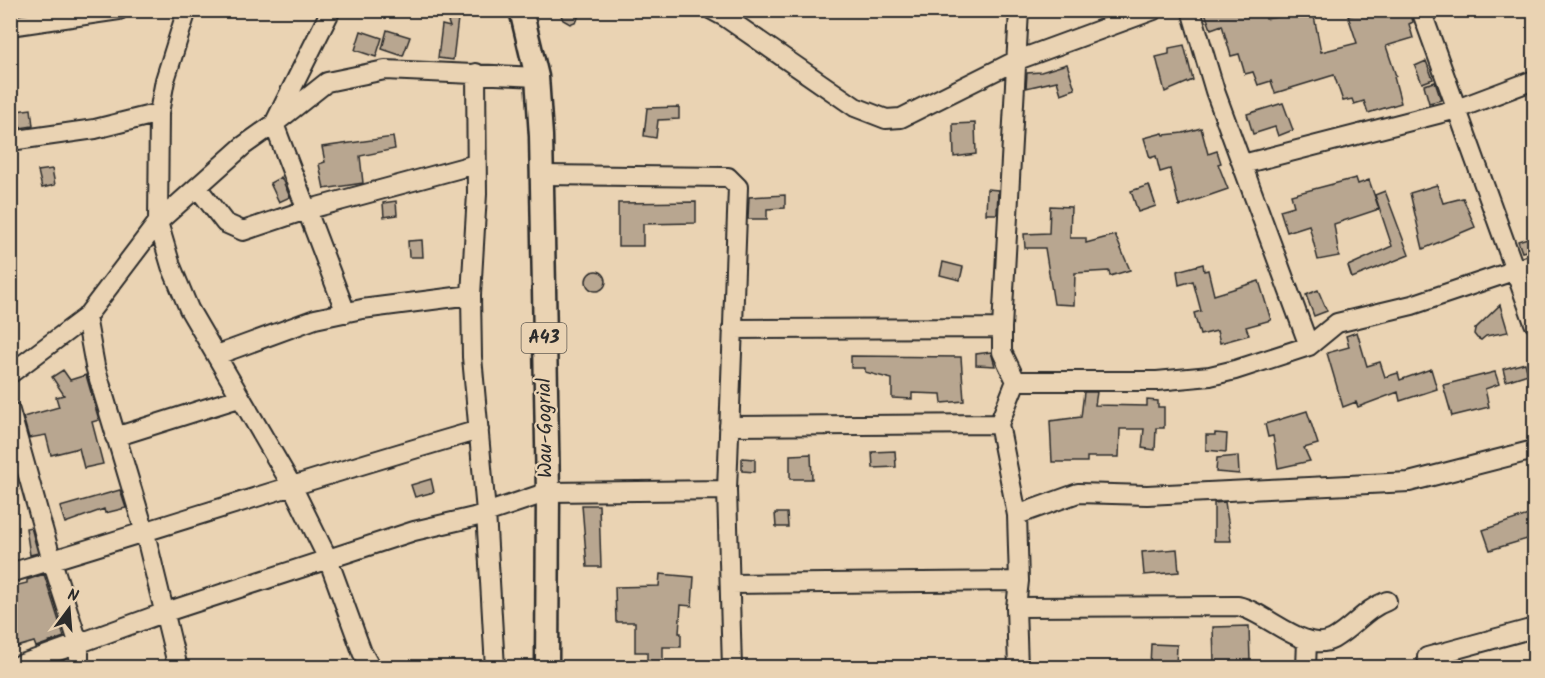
<svg xmlns="http://www.w3.org/2000/svg" width="1545" height="678" font-family="Kalam,sans-serif">
	<style>
		.building { fill: #b8a690; stroke: #2b2b2b; stroke-width: 1.5 }
		.lines { fill: none; stroke-linecap: round; stroke-linejoin: round }
		.minor-casing { stroke: #2b2b2b; stroke-width: 22 }
		.major-casing { stroke: #2b2b2b; stroke-width: 27 }
		.minor { stroke: #ead3b3; stroke-width: 18 }
		.major { stroke: #ead3b3; stroke-width: 22 }
		.labels { text-anchor: middle; dominant-baseline: central; stroke-width: 4.5; stroke-linejoin: round; paint-order: stroke }
		.shield { fill: #ead3b3; stroke: #645d54; stroke-width: 1.5 }
		.shield-label { font-size: 18px; font-weight: bold; fill: #2b2b2b }
		.street-label { font-size: 20px; fill: #2b2b2b; stroke: #ead3b3 }
	</style>
	<rect width="100%" height="100%" fill="#ead3b3"/>
	<filter id="ink" filterUnits="userSpaceOnUse"><feTurbulence type="fractalNoise" baseFrequency=".0167" numOctaves="2"/><feDisplacementMap in="SourceGraphic" scale="12" xChannelSelector="R" yChannelSelector="G"/><feConvolveMatrix kernelMatrix="1 2 1 2 8 2 1 2 1" color-interpolation-filters="sRGB"/></filter>
	<g filter="url(#ink)">
		<path class="building" d="M 444,10 L 459,10 L 453,60 L 438,58 L 442,25 L 450,27 Z
			M 559,10 L 580,10 L 577,21 L 570,24 L 563,20 Z
			M 1204,10 L 1263,10 L 1266,19 L 1313,11 L 1321,52 L 1357,43 L 1348,16 L 1369,10 L 1410,10 L 1413,22 L 1409,24 L 1413,38 L 1386,46 L 1396,76 L 1394,77 L 1401,103 L 1368,113 L 1364,101 L 1354,104 L 1352,99 L 1343,101 L 1334,75 L 1275,93 L 1271,81 L 1258,85 L 1253,72 L 1245,74 L 1239,54 L 1231,56 L 1222,25 L 1211,29 Z
			M 387,30 L 410,37 L 403,56 L 382,49 Z
			M 361,31 L 382,38 L 376,57 L 355,50 Z
			M 1184,45 L 1193,80 L 1165,92 L 1156,57 L 1169,54 L 1169,48 Z
			M 1426,61 L 1433,79 L 1422,83 L 1415,66 Z
			M 1067,64 L 1075,89 L 1061,94 L 1057,81 L 1026,88 L 1027,73 L 1041,72 Z
			M 1435,82 L 1441,100 L 1429,103 L 1424,85 Z
			M 1283,103 L 1293,130 L 1278,136 L 1275,127 L 1253,134 L 1247,114 Z
			M 679,107 L 679,119 L 658,120 L 656,138 L 644,136 L 647,108 Z
			M 31,109 L 33,126 L 20,128 L 17,111 Z
			M 975,123 L 976,154 L 954,157 L 953,124 Z
			M 1201,128 L 1208,154 L 1217,151 L 1221,163 L 1218,164 L 1228,189 L 1179,206 L 1170,169 L 1160,172 L 1156,156 L 1150,158 L 1144,138 L 1163,133 L 1164,135 L 1183,133 Z
			M 393,137 L 395,149 L 360,156 L 363,183 L 324,189 L 319,164 L 325,162 L 322,147 Z
			M 52,169 L 55,185 L 42,188 L 38,171 Z
			M 281,177 L 290,197 L 279,202 L 270,183 Z
			M 1356,178 L 1358,184 L 1369,180 L 1379,209 L 1334,224 L 1339,256 L 1318,260 L 1309,225 L 1287,232 L 1280,210 L 1294,206 L 1291,195 Z
			M 1149,185 L 1156,206 L 1138,212 L 1131,191 Z
			M 1437,185 L 1443,203 L 1463,198 L 1475,227 L 1423,249 L 1410,193 Z
			M 987,189 L 998,190 L 997,214 L 986,214 Z
			M 1385,191 L 1409,255 L 1352,278 L 1348,266 L 1392,246 L 1375,195 Z
			M 785,195 L 785,208 L 767,209 L 767,219 L 748,219 L 749,197 Z
			M 396,201 L 397,215 L 384,217 L 383,203 Z
			M 696,202 L 696,223 L 643,224 L 643,246 L 618,246 L 618,203 Z
			M 1050,206 L 1071,207 L 1070,238 L 1086,238 L 1086,243 L 1115,235 L 1130,270 L 1110,276 L 1109,271 L 1075,273 L 1074,305 L 1054,304 L 1045,248 L 1025,248 L 1024,234 L 1049,233 Z
			M 1534,236 L 1534,249 L 1522,252 L 1518,241 Z
			M 422,240 L 423,257 L 409,257 L 408,241 Z
			M 943,262 L 963,267 L 960,280 L 940,275 Z
			M 1203,264 L 1204,271 L 1208,270 L 1214,295 L 1259,281 L 1271,320 L 1246,327 L 1249,335 L 1220,343 L 1217,331 L 1200,335 L 1194,313 L 1201,311 L 1193,281 L 1179,285 L 1177,271 Z
			M586 281a10 10 0 1 1 20 0a10 10 0 1 1-20 0Z
			M 1318,290 L 1327,311 L 1314,316 L 1306,295 Z
			M 1500,305 L 1508,332 L 1486,336 L 1481,340 L 1477,338 L 1474,334 L 1475,329 Z
			M 1357,332 L 1367,366 L 1380,362 L 1385,377 L 1398,373 L 1400,380 L 1431,369 L 1437,389 L 1400,401 L 1398,392 L 1358,407 L 1356,402 L 1343,407 L 1327,353 L 1349,347 L 1346,336 Z
			M 991,352 L 995,366 L 976,365 L 976,354 Z
			M 851,356 L 961,357 L 964,401 L 942,403 L 941,394 L 912,393 L 912,399 L 892,398 L 892,379 L 865,372 L 865,368 L 851,368 Z
			M 1525,363 L 1528,374 L 1506,381 L 1503,369 Z
			M 63,370 L 70,380 L 86,375 L 99,420 L 92,422 L 103,464 L 84,468 L 79,448 L 51,455 L 46,435 L 29,438 L 23,417 L 59,407 L 56,397 L 64,395 L 52,377 Z
			M 1495,372 L 1499,384 L 1485,389 L 1489,407 L 1452,416 L 1443,385 Z
			M 1084,392 L 1097,392 L 1095,405 L 1147,406 L 1147,400 L 1158,401 L 1158,407 L 1164,407 L 1164,428 L 1156,428 L 1155,450 L 1142,448 L 1144,429 L 1120,429 L 1119,457 L 1087,457 L 1087,462 L 1052,462 L 1050,421 L 1081,417 Z
			M 1307,411 L 1318,444 L 1304,448 L 1310,461 L 1278,468 L 1273,436 L 1268,437 L 1265,424 Z
			M 1215,433 L 1227,434 L 1226,452 L 1206,450 L 1206,435 L 1215,435 Z
			M 895,451 L 896,467 L 873,468 L 872,452 Z
			M 811,454 L 812,479 L 790,479 L 790,455 Z
			M 1238,456 L 1239,474 L 1216,472 L 1217,458 Z
			M 742,458 L 755,459 L 755,472 L 742,471 Z
			M 431,479 L 434,492 L 415,497 L 411,485 Z
			M 120,490 L 126,508 L 105,513 L 104,509 L 65,523 L 60,507 Z
			M 1225,502 L 1231,541 L 1214,541 L 1214,503 Z
			M 582,505 L 599,505 L 601,567 L 587,567 Z
			M 775,513 L 787,513 L 788,527 L 776,527 Z
			M 1534,513 L 1534,537 L 1490,550 L 1483,530 Z
			M 31,527 L 38,553 L 30,555 L 26,528 Z
			M 1177,549 L 1179,572 L 1144,575 L 1142,552 Z
			M 44,574 L 64,637 L 36,647 L 34,642 L 10,649 L 10,587 L 27,583 L 27,580 Z
			M 660,574 L 694,577 L 692,606 L 681,605 L 679,633 L 681,633 L 681,647 L 663,647 L 663,661 L 647,661 L 647,652 L 635,652 L 635,622 L 616,622 L 615,587 L 659,586 Z
			M 1249,626 L 1250,662 L 1214,662 L 1213,627 Z
			M 1151,644 L 1177,645 L 1176,667 L 1150,666 Z"/>
		<g class="lines">
			<g class="minor-casing">
				<path id="minor" d="M 187,10 L 165,80 L 159,113 L 158,222 L 171,266 L 189,309 L 291,484 L 328,559 L 362,652 L 371,668
					M 712,10 L 725,17 L 855,107 L 886,119 L 901,118 L 1015,61 L 1154,10
					M 1191,10 L 1215,91 L 1309,346
					M 1421,10 L 1534,323
					M 10,26 L 119,10
					M 476,73 L 477,194 L 471,295 L 472,357 L 486,512 L 495,668
					M 10,141 L 95,129 L 159,113
					M 1243,164 L 1457,109 L 1534,80
					M 541,175 L 728,177 L 738,187 L 727,490 L 732,668
					M 197,187 L 225,223 L 243,231 L 306,210 L 476,164
					M 346,313 L 274,124 L 327,82 L 385,70 L 537,77
					M 86,317 L 95,366 L 145,533 L 178,668
					M 732,329 L 1002,328
					M 217,355 L 315,319 L 362,309 L 471,295
					M 10,374 L 86,317 L 158,222 L 243,146 L 274,124 L 331,10
					M 1016,381 L 1157,381 L 1210,376 L 1235,370 L 1309,346 L 1337,323 L 1412,305 L 1534,264
					M 10,411 L 52,561 L 79,645 L 79,668
					M 729,426 L 999,424
					M 115,437 L 239,398
					M 1017,515 L 1078,493 L 1147,495 L 1409,482 L 1534,450
					M 10,573 C 167,526 322,475 479,430
					M 731,584 L 1019,581
					M 1016,607 L 1019,581 L 1017,515 L 999,424 L 1016,381 L 1002,352 L 1002,328 L 1019,10
					M 1427,657 L 1534,628
					M 11,668 L 163,613 L 414,531 L 474,517 L 548,492 L 727,490
					M 1018,668 L 1016,607 L 1238,606 C 1266,612 1305,654 1333,639 C 1353,628 1365,609 1387,601
					M 1306,668 L 1307,640"/>
			</g>
			<g class="major-casing">
				<path id="major" d="M 521,10 L 537,77 L 541,136 L 548,492 L 547,668"/>
			</g>
			<use href="#minor" class="minor"/>
			<use href="#major" class="major"/>
		</g>
	</g>
	<g class="labels">
		<rect class="shield" x="521.5" y="323" width="45" height="30" rx="4.5"/>
		<g class="shield-label">
			<text x="544" y="338">A43</text>
		</g>
		<g class="street-label">
			<text transform="translate(546 428) rotate(-91)">Wau-Gogrial</text>
		</g>
	</g>
	<rect width="1545" height="678" fill="none" stroke="#ead3b3" stroke-width="36"/>
	<rect x="18" y="18" width="1509" height="642" fill="none" stroke="#2b2b2b" stroke-width="2" filter="url(#ink)"/>
	<g transform="translate(69 609) rotate(16)" stroke="#ead3b3" stroke-width="4.5" paint-order="stroke">
	<path d="M0-4.5L10 22L0 15L-10 22Z" fill="#2b2b2b"/>
	<text y="-9" font-size="16" font-weight="bold" text-anchor="middle" fill="#2b2b2b">N</text>
	</g>
</svg>
